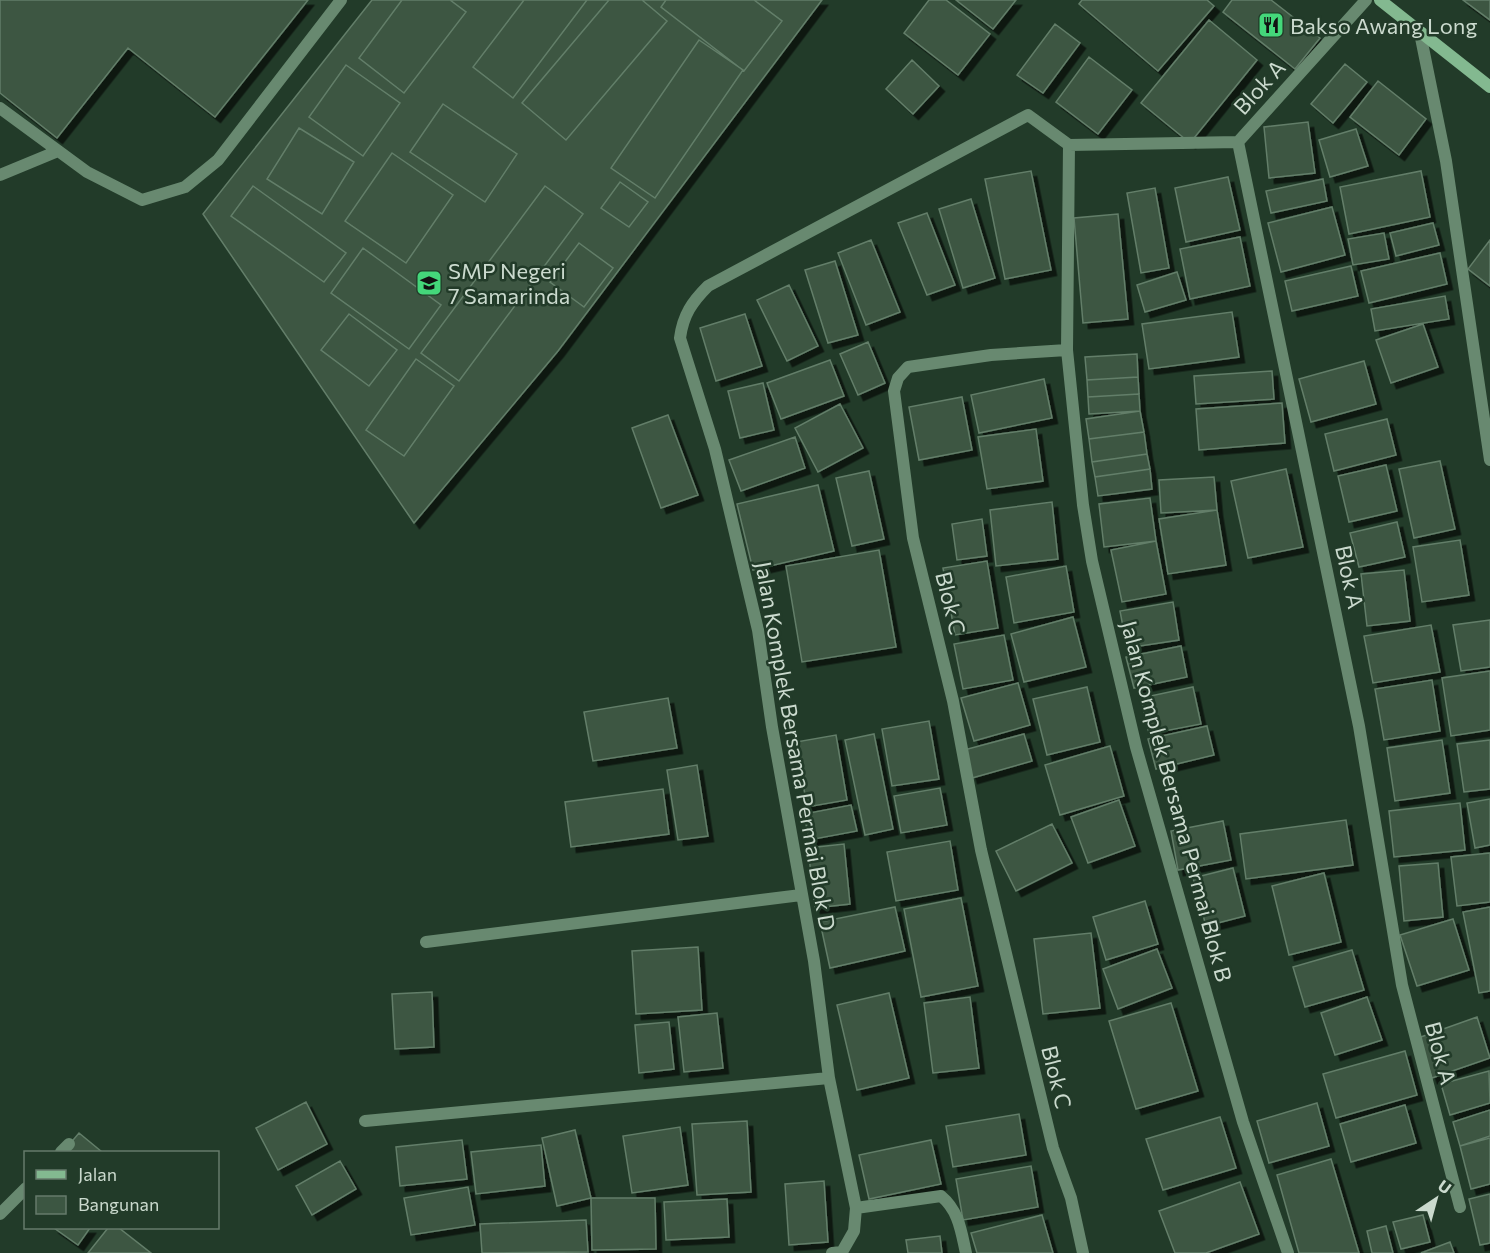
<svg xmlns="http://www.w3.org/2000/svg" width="1490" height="1253" font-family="Commissioner,sans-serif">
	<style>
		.building { fill: #3c5642; stroke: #637e69; stroke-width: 1.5; filter: url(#shadow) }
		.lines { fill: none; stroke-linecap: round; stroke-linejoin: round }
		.service { stroke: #688970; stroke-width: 12 }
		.minor { stroke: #688970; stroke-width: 12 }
		.secondary { stroke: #83b990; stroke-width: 12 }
		.labels { text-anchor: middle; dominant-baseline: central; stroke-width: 5; stroke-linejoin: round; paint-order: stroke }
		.poi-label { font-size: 22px; fill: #cbdace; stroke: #223b29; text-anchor: start }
		.street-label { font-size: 22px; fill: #cbdace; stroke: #223b29 }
	</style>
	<defs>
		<filter id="shadow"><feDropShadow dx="5.5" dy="5.5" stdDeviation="0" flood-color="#0009"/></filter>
	</defs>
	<rect width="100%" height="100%" fill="#223b29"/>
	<path class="building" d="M 0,0 L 308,0 L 215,117 L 128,48 L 57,138 L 0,93 Z
		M 372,0 L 822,0 L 558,351 L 414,523 L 203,214 Z
		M 402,0 L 450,0 L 466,12 L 404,93 L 359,58 Z
		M 524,0 L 587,0 L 513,98 L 473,67 Z
		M 609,0 L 642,0 L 667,21 L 566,140 L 522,103 Z
		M 666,0 L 754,0 L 782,21 L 744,71 L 661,7 Z
		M 929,0 L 946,0 L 990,34 L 958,75 L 904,33 Z
		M 956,0 L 1016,0 L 993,29 Z
		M 1082,0 L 1207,0 L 1214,6 L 1158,71 L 1079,4 Z
		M 1232,0 L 1271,0 L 1320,38 L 1295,69 L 1223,12 Z
		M 1463,0 L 1490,0 L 1490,20 Z
		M 1209,20 L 1257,60 L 1190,143 L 1141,103 Z
		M 1055,24 L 1080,43 L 1043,93 L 1017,75 Z
		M 699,40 L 743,70 L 655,198 L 611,168 Z
		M 1089,57 L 1132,90 L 1098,134 L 1056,102 Z
		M 912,60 L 939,86 L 913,114 L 886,89 Z
		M 1345,64 L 1367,82 L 1333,123 L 1311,104 Z
		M 346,65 L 400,103 L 363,156 L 309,117 Z
		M 1378,81 L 1426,119 L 1399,155 L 1350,117 Z
		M 443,104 L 517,154 L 485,202 L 410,152 Z
		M 1308,122 L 1315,173 L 1269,178 L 1264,127 Z
		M 299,128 L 354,162 L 322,214 L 267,179 Z
		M 1356,129 L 1368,166 L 1330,177 L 1319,140 Z
		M 392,153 L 453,195 L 406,263 L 345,221 Z
		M 1031,171 L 1051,270 L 1005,279 L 985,179 Z
		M 1421,171 L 1430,217 L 1349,234 L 1340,187 Z
		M 1228,177 L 1240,230 L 1186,242 L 1175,188 Z
		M 1323,179 L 1327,201 L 1271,213 L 1266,191 Z
		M 620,182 L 648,202 L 629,227 L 601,208 Z
		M 253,186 L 346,253 L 324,282 L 231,216 Z
		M 545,186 L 583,214 L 459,381 L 421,353 Z
		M 1155,188 L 1169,268 L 1141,273 L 1127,193 Z
		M 971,199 L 995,278 L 963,288 L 939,209 Z
		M 1332,207 L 1345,255 L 1281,272 L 1268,223 Z
		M 927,213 L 955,285 L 927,295 L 898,223 Z
		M 1118,214 L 1128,319 L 1083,323 L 1074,218 Z
		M 1433,223 L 1439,245 L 1396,256 L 1390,233 Z
		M 1384,233 L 1389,259 L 1353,265 L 1348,239 Z
		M 1240,237 L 1250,286 L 1190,299 L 1180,249 Z
		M 871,240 L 900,312 L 866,325 L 838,253 Z
		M 1490,240 L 1490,286 L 1468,269 Z
		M 579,243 L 613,268 L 584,307 L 550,282 Z
		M 363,248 L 441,305 L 409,349 L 331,293 Z
		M 1440,253 L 1447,284 L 1369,303 L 1361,271 Z
		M 835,261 L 858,335 L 828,343 L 805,270 Z
		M 1351,266 L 1358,296 L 1292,311 L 1285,281 Z
		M 1177,272 L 1186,300 L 1145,312 L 1137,285 Z
		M 789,285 L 818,346 L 787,361 L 757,300 Z
		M 1445,296 L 1449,319 L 1375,331 L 1371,309 Z
		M 1232,312 L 1239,357 L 1149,369 L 1142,324 Z
		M 349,314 L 397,350 L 369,386 L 321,350 Z
		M 745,314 L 762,366 L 716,381 L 700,328 Z
		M 1423,324 L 1438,367 L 1391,383 L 1376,340 Z
		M 868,342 L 885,383 L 858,395 L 840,354 Z
		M 1137,354 L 1138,377 L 1087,380 L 1085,357 Z
		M 416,359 L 454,386 L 404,456 L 366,430 Z
		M 830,360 L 844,396 L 781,419 L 767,383 Z
		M 1364,361 L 1376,404 L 1311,422 L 1299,379 Z
		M 1272,371 L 1274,399 L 1196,404 L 1194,376 Z
		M 1138,377 L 1139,394 L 1088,397 L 1087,380 Z
		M 1044,379 L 1052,418 L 979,433 L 971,395 Z
		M 763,383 L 774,430 L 740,438 L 728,391 Z
		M 1139,394 L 1140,411 L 1089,414 L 1088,397 Z
		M 962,397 L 972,450 L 919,460 L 909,407 Z
		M 1282,403 L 1285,443 L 1199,450 L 1196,409 Z
		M 840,404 L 863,448 L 818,472 L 795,428 Z
		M 1140,411 L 1144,432 L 1089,439 L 1086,419 Z
		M 668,415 L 698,495 L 661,508 L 632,428 Z
		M 1387,419 L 1396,455 L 1334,471 L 1325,434 Z
		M 1036,429 L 1043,481 L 987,489 L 978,437 Z
		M 1144,432 L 1147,454 L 1092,462 L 1089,439 Z
		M 795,437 L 805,468 L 741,491 L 729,460 Z
		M 1147,454 L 1150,469 L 1095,477 L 1092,462 Z
		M 1440,461 L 1455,529 L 1414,538 L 1399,469 Z
		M 1386,465 L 1397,511 L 1349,522 L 1338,476 Z
		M 1150,469 L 1152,489 L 1098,496 L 1095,477 Z
		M 1286,469 L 1303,547 L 1248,558 L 1231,481 Z
		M 869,471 L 884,539 L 852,546 L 836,478 Z
		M 1214,477 L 1217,510 L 1161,513 L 1159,480 Z
		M 818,485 L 834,551 L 753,570 L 737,504 Z
		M 1150,498 L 1156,541 L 1104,547 L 1099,504 Z
		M 1052,502 L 1058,559 L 996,566 L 990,510 Z
		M 1217,510 L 1226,565 L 1168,574 L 1159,519 Z
		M 982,519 L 987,556 L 957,560 L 952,524 Z
		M 1397,522 L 1405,557 L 1359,567 L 1350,533 Z
		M 1460,540 L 1469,595 L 1422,602 L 1413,547 Z
		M 1156,541 L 1166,594 L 1122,602 L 1111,550 Z
		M 879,550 L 896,647 L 802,662 L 786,566 Z
		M 987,561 L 998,628 L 955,635 L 943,568 Z
		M 1066,566 L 1074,612 L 1014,623 L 1006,577 Z
		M 1404,570 L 1410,621 L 1367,626 L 1361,574 Z
		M 1173,602 L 1179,640 L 1127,648 L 1120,611 Z
		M 1073,617 L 1086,667 L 1024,682 L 1011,634 Z
		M 1490,620 L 1490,667 L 1461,671 L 1453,625 Z
		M 1431,625 L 1440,672 L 1373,683 L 1364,636 Z
		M 1004,635 L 1013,680 L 963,689 L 954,644 Z
		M 1181,646 L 1187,677 L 1134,688 L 1126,657 Z
		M 1490,671 L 1490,730 L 1451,736 L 1442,678 Z
		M 1432,680 L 1440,731 L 1384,740 L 1375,689 Z
		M 1018,683 L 1030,725 L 974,741 L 961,698 Z
		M 1087,687 L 1100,742 L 1047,755 L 1033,699 Z
		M 1193,687 L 1201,724 L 1149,734 L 1141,698 Z
		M 668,698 L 677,748 L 593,761 L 584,712 Z
		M 929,721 L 939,779 L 892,786 L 882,729 Z
		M 1207,726 L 1214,755 L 1156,769 L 1148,739 Z
		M 874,734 L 893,829 L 865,835 L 845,740 Z
		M 1024,734 L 1032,761 L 972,778 L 964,750 Z
		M 836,735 L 847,800 L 807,807 L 796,742 Z
		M 1442,740 L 1450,793 L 1395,801 L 1387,748 Z
		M 1490,740 L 1490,789 L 1464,792 L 1457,744 Z
		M 1110,746 L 1124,796 L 1060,815 L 1045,765 Z
		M 697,765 L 708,836 L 678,840 L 667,770 Z
		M 940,788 L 947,825 L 901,833 L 894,796 Z
		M 663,789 L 669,834 L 571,847 L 565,802 Z
		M 1490,799 L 1490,845 L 1475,848 L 1467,803 Z
		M 1119,800 L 1135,846 L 1088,863 L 1071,817 Z
		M 1460,803 L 1465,850 L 1394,857 L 1389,811 Z
		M 851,805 L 857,831 L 809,840 L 804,814 Z
		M 1346,820 L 1353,865 L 1246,879 L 1240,834 Z
		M 1223,821 L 1231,860 L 1178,870 L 1171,831 Z
		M 1052,824 L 1072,863 L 1016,891 L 996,851 Z
		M 950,841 L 958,890 L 896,901 L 887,852 Z
		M 844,844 L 850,904 L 815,908 L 808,848 Z
		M 1490,853 L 1490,902 L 1457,906 L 1451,857 Z
		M 1438,863 L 1443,917 L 1404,921 L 1399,866 Z
		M 1233,868 L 1245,916 L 1206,926 L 1193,878 Z
		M 1324,873 L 1341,942 L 1289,955 L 1272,886 Z
		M 961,898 L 978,986 L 921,997 L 904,909 Z
		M 1145,901 L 1158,944 L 1106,960 L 1093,917 Z
		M 895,907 L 905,951 L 830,968 L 820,922 Z
		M 1490,907 L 1490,991 L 1479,993 L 1463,912 Z
		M 1453,919 L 1469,970 L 1417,986 L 1400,935 Z
		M 1091,933 L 1100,1008 L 1043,1014 L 1034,939 Z
		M 698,947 L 702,1010 L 636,1014 L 632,951 Z
		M 1157,949 L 1172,988 L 1118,1009 L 1103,969 Z
		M 1352,950 L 1364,990 L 1305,1007 L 1293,967 Z
		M 432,992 L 434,1047 L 395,1049 L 392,994 Z
		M 889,993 L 909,1078 L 857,1090 L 837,1005 Z
		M 970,997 L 979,1068 L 933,1073 L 924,1003 Z
		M 1367,997 L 1382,1040 L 1335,1055 L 1321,1013 Z
		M 1171,1003 L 1198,1091 L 1136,1109 L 1109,1021 Z
		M 717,1013 L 723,1068 L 684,1072 L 678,1017 Z
		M 1477,1017 L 1490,1058 L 1432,1078 L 1418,1038 Z
		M 669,1022 L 674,1069 L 639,1073 L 635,1025 Z
		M 1405,1051 L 1417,1095 L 1336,1118 L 1323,1074 Z
		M 1489,1071 L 1490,1103 L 1450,1115 L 1441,1084 Z
		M 306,1102 L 327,1144 L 278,1170 L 256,1128 Z
		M 1317,1103 L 1329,1146 L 1269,1163 L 1257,1121 Z
		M 1405,1105 L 1416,1143 L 1351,1162 L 1340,1124 Z
		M 1490,1110 L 1490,1136 L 1460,1146 L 1453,1122 Z
		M 1019,1114 L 1026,1155 L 953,1167 L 946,1126 Z
		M 1220,1117 L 1236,1168 L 1163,1190 L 1146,1139 Z
		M 747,1121 L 751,1192 L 697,1195 L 692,1124 Z
		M 680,1127 L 688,1185 L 632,1193 L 623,1136 Z
		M 575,1130 L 591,1198 L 557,1206 L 542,1138 Z
		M 79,1133 L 102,1152 L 63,1152 Z
		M 1490,1138 L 1490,1184 L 1471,1189 L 1460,1146 Z
		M 462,1140 L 467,1179 L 400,1186 L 396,1147 Z
		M 931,1140 L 941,1184 L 869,1199 L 859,1155 Z
		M 541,1145 L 545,1186 L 476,1194 L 471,1152 Z
		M 1331,1159 L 1359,1253 L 1299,1253 L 1277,1175 Z
		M 340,1161 L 356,1189 L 312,1215 L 296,1186 Z
		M 1031,1166 L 1038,1207 L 963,1220 L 956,1179 Z
		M 824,1181 L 828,1242 L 789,1245 L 785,1184 Z
		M 1240,1182 L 1259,1234 L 1206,1253 L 1175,1253 L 1159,1211 Z
		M 468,1187 L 475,1225 L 411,1235 L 404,1198 Z
		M 1490,1194 L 1490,1243 L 1480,1245 L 1469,1199 Z
		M 591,1198 L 655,1198 L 656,1249 L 592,1250 Z
		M 727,1199 L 729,1237 L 666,1240 L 664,1202 Z
		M 1042,1215 L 1053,1253 L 977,1253 L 971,1233 Z
		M 1423,1215 L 1430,1242 L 1401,1249 L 1393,1222 Z
		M 586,1220 L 588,1252 L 482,1253 L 480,1224 Z
		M 1386,1226 L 1393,1253 L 1372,1253 L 1367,1231 Z
		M 54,1228 L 90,1228 L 78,1245 Z
		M 108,1228 L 119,1228 L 151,1253 L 88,1253 Z
		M 940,1236 L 942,1253 L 908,1253 L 906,1240 Z
		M 1450,1242 L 1454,1253 L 1421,1253 Z"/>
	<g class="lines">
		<path class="service" d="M 0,108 L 87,172 L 142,200 L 185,187 L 218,160 L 341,0
			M 0,175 L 58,151"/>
		<path class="minor" d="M 1366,0 L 1238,142 L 1359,726 L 1402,985 L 1460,1207
			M 1420,33 L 1446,161 L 1490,460
			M 1069,145 L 1238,142
			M 1067,350 L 1083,505 L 1092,561 L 1136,747 L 1243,1122 L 1288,1253
			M 426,942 L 801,895
			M 365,1121 L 829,1078
			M 61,1152 L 69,1144
			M 856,1208 L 941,1196 C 959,1211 961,1231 966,1253
			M 0,1214 L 26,1188
			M 832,1253 L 842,1252 L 854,1231 L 856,1208 L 829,1078 L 814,961 L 772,727 L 758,630 L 715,449 L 680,338 C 683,315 692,302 708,286 L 1028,115 L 1069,145 L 1067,350 L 991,355 L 908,367 L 898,378 L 894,391 L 913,538 L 953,701 L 981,850 L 1053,1148 L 1071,1198 L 1083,1253"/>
		<path class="secondary" d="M 1380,0 L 1490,87"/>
	</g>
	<defs>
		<g id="restaurant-square" transform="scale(1.35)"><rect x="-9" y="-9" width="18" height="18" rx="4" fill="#44d77a" stroke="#223b29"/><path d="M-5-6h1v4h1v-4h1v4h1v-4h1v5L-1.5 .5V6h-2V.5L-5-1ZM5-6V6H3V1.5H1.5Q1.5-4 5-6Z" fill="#111"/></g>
		<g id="school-square" transform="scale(1.35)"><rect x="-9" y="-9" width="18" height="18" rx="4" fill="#44d77a" stroke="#223b29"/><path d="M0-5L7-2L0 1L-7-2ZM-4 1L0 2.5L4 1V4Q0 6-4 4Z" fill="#111"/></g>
	</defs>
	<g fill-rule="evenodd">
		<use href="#restaurant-square" x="1271" y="25"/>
		<use href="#school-square" x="429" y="283"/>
	</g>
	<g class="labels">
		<g class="poi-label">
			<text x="1290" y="25">Bakso Awang Long</text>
			<text x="448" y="270">SMP Negeri<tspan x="448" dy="25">7 Samarinda</tspan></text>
		</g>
		<g class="street-label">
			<text transform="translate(1259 87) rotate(-48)">Blok A</text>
			<text transform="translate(1350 577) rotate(78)">Blok A</text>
			<text transform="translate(951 603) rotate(76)">Blok C</text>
			<text transform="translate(796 746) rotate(80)">Jalan Komplek Bersama Permai Blok D</text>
			<text transform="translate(1177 801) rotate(75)">Jalan Komplek Bersama Permai Blok B</text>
			<text transform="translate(1441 1053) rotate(75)">Blok A</text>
			<text transform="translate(1057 1077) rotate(76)">Blok C</text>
		</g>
	</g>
	<rect x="24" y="1151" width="195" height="78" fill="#223b29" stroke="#667b6b" stroke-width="1.5"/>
	<rect x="36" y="1170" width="30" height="9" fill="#83b990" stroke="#667b6b" stroke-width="1.5"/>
	<text x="78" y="1181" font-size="18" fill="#cbdace">Jalan</text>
	<rect x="36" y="1196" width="30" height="18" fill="#3c5642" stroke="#667b6b" stroke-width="1.5"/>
	<text x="78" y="1211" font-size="18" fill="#cbdace">Bangunan</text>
	<g transform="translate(1436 1199) rotate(36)" stroke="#223b29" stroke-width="4.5" paint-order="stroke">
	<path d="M0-4.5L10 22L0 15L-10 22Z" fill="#cbdace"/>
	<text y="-9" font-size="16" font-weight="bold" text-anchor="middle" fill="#cbdace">U</text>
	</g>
</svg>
